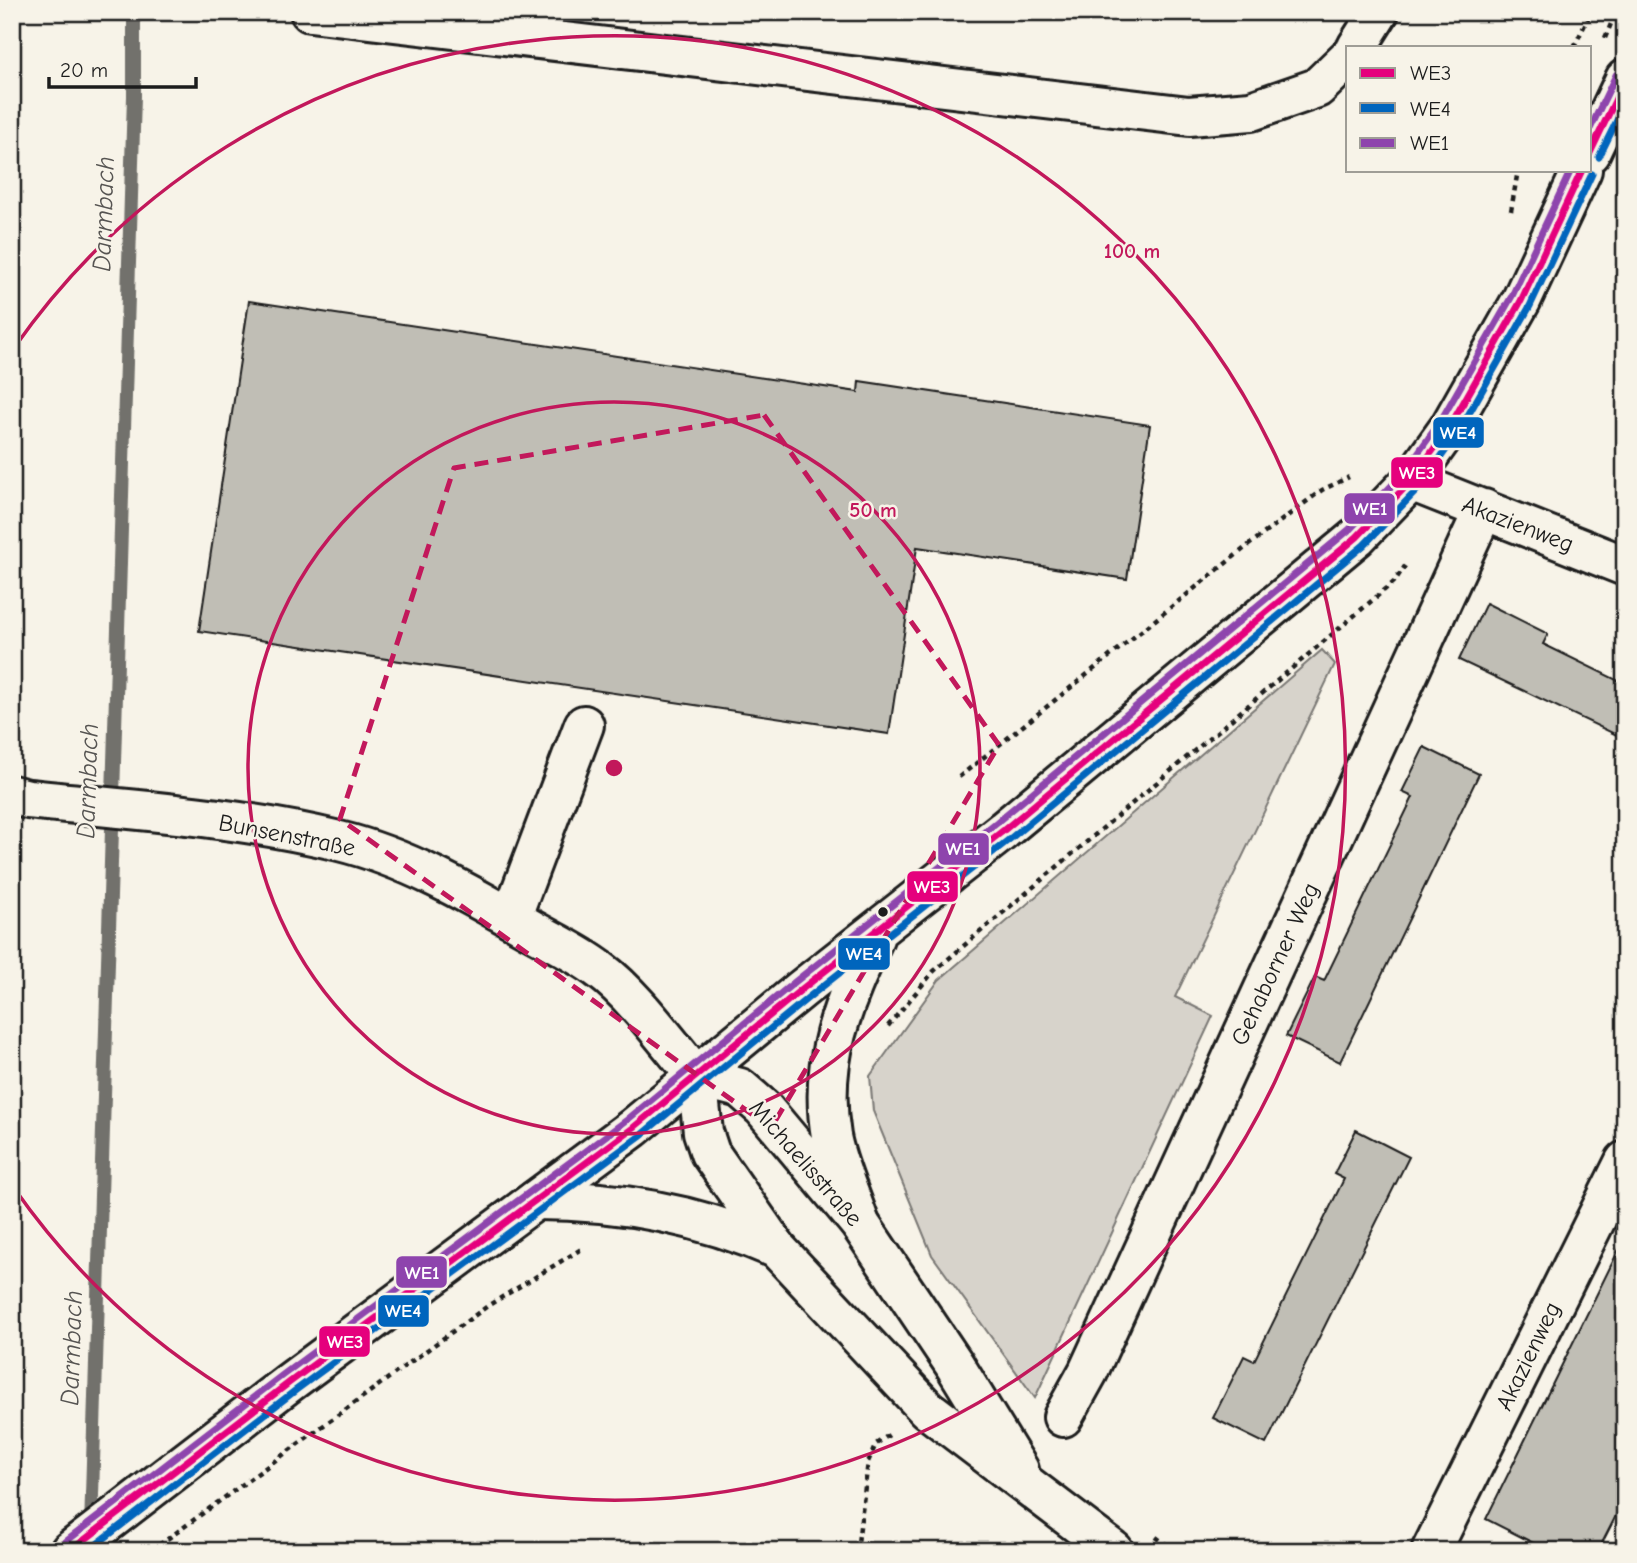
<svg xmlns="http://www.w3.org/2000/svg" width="1637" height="1563" font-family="'Comic Neue',sans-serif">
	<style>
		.green { fill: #d7d3cb; stroke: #7a7874; stroke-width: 2 }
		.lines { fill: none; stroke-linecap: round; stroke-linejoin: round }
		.stream { stroke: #72716c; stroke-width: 14 }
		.building { fill: #c0beb5; stroke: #1c1c1c; stroke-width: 2 }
		.minor-casing { stroke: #1c1c1c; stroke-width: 44 }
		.major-casing { stroke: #1c1c1c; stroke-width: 44 }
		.path { stroke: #1c1c1c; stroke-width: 4.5; stroke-dasharray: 5 5; stroke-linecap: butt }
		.minor { stroke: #f7f3e8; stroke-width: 38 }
		.major { stroke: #f7f3e8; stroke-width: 38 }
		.bus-1-casing { stroke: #f7f3e8; stroke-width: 12 }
		.bus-2-casing { stroke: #f7f3e8; stroke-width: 12 }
		.bus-3-casing { stroke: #f7f3e8; stroke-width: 12 }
		.bus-1 { stroke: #e5007d; stroke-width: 7 }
		.bus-2 { stroke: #0065bd; stroke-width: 7 }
		.bus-3 { stroke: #8e44ad; stroke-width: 7 }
		.marked { fill: none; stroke: #c2185b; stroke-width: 5; stroke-dasharray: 14 9; stroke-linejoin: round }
		.ring { fill: none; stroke: #c2185b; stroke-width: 3.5 }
		.bus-dot { fill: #1c1c1c; stroke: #f7f3e8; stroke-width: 2.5 }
		.labels { text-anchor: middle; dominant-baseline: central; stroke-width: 5; stroke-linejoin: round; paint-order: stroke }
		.street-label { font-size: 24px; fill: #1c1c1c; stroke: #f7f3e8 }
		.water-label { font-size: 26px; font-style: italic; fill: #565452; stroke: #f7f3e8 }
		.centre { fill: #c2185b; stroke: #f7f3e8; stroke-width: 3.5 }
		.ring-label { font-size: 21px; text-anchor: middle; font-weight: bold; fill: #c2185b; stroke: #f7f3e8; stroke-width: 5; stroke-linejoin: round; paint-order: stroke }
		.line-badge { stroke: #f7f3e8; stroke-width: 2.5 }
		.badge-label { font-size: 19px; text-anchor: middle; font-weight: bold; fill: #fff }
	</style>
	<rect width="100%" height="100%" fill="#f7f3e8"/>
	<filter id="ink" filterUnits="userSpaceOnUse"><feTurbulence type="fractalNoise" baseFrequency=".0143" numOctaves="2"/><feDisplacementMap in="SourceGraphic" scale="14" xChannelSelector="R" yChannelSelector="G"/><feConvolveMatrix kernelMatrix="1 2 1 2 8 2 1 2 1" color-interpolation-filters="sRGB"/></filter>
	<g filter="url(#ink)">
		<path class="green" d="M 1322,650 L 1335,664 L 1175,997 L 1213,1016 L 1035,1398 L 932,1255 L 873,1111 L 870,1076 L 939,980 Z"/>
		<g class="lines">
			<path class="stream" d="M 91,1529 L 134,96 L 134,12"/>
		</g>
		<path class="building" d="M 249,301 L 858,392 L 859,381 L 1150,425 L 1127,579 L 917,547 L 889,734 L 199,631 Z
			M 1486,603 L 1548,634 L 1543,644 L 1625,684 L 1625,739 L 1459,660 Z
			M 1424,747 L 1479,774 L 1340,1062 L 1286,1036 L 1315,977 L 1324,981 L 1413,797 L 1402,792 Z
			M 1356,1130 L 1409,1157 L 1266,1444 L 1213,1418 L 1244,1356 L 1254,1361 L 1344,1179 L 1334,1174 Z
			M 1625,1237 L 1625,1498 L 1598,1551 L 1549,1551 L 1486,1519 Z"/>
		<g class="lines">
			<g class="minor-casing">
				<path id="minor" d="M 310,12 L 1189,116 L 1251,111 L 1317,88 L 1348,58
					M 1357,47 L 1379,12
					M 1411,481 L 1625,566
					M 12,795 L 28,799 C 131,810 237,816 339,841 C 405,857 468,893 527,927 C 551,941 578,953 600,970 C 633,994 669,1044 697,1077
					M 511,918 L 584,725
					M 697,1077 L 703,1132 L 710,1153 L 777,1249 L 927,1409 L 1114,1551
					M 697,1077 L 740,1088 L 763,1108 L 860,1224 L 954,1364 L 1019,1470
					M 536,1200 C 619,1200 701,1215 777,1249
					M 1063,1417 L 1088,1372 L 1484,509
					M 1431,1551 L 1625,1161"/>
			</g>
			<g class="major-casing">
				<path id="major" d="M 1590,153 L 1625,79
					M 860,1224 C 851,1196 836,1164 831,1136 C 818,1061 843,1004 874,938
					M 70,1551 L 290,1382 L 633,1128 L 802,989 L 1004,830 L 1357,537 L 1411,481 L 1449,428 L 1521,301 L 1582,170"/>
			</g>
			<path class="path" d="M 1605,38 L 1616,12
				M 1574,47 L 1591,12
				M 1511,211 L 1518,170
				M 959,777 L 1250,544 L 1322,490 L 1349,477
				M 888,1026 L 934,971 L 1394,582 L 1405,566
				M 1156,1537 L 1175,1551
				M 151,1551 L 489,1305 L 583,1248
				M 857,1551 L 868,1462 L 876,1444 L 889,1435"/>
			<use href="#minor" class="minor"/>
			<use href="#major" class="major"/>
			<g class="bus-1-casing">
				<path id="bus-1" d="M 1590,153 L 1625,80
					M 70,1551 L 290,1382 L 633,1128 L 802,989 L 1004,830 L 1357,537 L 1411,481 L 1449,428 L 1521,301 L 1582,170"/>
			</g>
			<g class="bus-2-casing">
				<path id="bus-2" d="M 1599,157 L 1625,104
					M 88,1551 L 296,1390 L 640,1136 L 809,997 L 1011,838 L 1364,545 L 1419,488 L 1458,433 L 1530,306 L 1592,174"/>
			</g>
			<g class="bus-3-casing">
				<path id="bus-3" d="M 1590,129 L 1616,75
					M 64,1543 L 284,1374 L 627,1120 L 796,981 L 997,822 L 1350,529 L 1403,474 L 1440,422 L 1512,296 L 1571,170"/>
			</g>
			<use href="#bus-1" class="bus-1"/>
			<use href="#bus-2" class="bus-2"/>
			<use href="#bus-3" class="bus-3"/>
		</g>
	</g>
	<path class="marked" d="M 764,415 L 999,745 L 771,1128 L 340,819 L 454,468 Z"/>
	<g class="ring">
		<circle cx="614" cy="768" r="366"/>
		<path d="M14 348A732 732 0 1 1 14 1188"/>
	</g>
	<circle class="bus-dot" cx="883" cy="912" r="6"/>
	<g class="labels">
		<g class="street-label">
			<text transform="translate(1518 524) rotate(21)">Akazienweg</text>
			<text transform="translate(287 835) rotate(11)">Bunsenstraße</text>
			<text transform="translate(1275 964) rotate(-65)">Gehaborner Weg</text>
			<text transform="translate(806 1163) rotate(49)">Michaelisstraße</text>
			<text transform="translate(1528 1356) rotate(-64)">Akazienweg</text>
		</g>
		<g class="water-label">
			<text transform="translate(104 214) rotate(-88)">Darmbach</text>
			<text transform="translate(88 781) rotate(-88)">Darmbach</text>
			<text transform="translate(72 1348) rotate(-88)">Darmbach</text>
		</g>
	</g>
	<circle cx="614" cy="768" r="10" class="centre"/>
	<g class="ring-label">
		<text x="1132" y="258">100 m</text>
		<text x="873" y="517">50 m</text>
	</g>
	<g class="line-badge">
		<rect x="1432" y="416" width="53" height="33" rx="7" fill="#0065bd"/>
		<rect x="1390" y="456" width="54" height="33" rx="7" fill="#e5007d"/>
		<rect x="1343" y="492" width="53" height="33" rx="7" fill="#8e44ad"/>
		<rect x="937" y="832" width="53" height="34" rx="7" fill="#8e44ad"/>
		<rect x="906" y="870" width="53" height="33" rx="7" fill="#e5007d"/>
		<rect x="837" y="937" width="54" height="34" rx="7" fill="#0065bd"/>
		<rect x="395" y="1255" width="53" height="34" rx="7" fill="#8e44ad"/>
		<rect x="377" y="1294" width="53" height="34" rx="7" fill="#0065bd"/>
		<rect x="318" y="1325" width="53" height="33" rx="7" fill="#e5007d"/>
	</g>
	<g class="badge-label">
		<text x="1458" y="439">WE4</text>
		<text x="1417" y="479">WE3</text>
		<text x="1370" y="515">WE1</text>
		<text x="963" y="855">WE1</text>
		<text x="932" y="893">WE3</text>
		<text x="864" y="960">WE4</text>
		<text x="422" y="1279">WE1</text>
		<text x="403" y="1317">WE4</text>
		<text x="345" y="1348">WE3</text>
	</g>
	<rect width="1637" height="1563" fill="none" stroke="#f7f3e8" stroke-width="42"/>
	<rect x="21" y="21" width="1595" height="1521" fill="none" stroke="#1c1c1c" stroke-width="2.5" filter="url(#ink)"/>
	<rect x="1346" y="46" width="245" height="126" fill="#f7f3e8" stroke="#9f9d96" stroke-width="2"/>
	<rect x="1360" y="68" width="35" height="10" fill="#e5007d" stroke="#9f9d96" stroke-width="2"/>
	<text x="1410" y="80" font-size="21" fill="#1c1c1c">WE3</text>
	<rect x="1360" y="103" width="35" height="10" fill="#0065bd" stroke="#9f9d96" stroke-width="2"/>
	<text x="1410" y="116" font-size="21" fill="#1c1c1c">WE4</text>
	<rect x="1360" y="138" width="35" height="10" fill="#8e44ad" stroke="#9f9d96" stroke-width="2"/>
	<text x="1410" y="150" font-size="21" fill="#1c1c1c">WE1</text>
	<path d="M49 77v10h147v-10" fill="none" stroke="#1c1c1c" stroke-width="3.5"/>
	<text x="60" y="77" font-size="21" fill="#1c1c1c" stroke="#f7f3e8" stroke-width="5" paint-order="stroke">20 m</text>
</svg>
